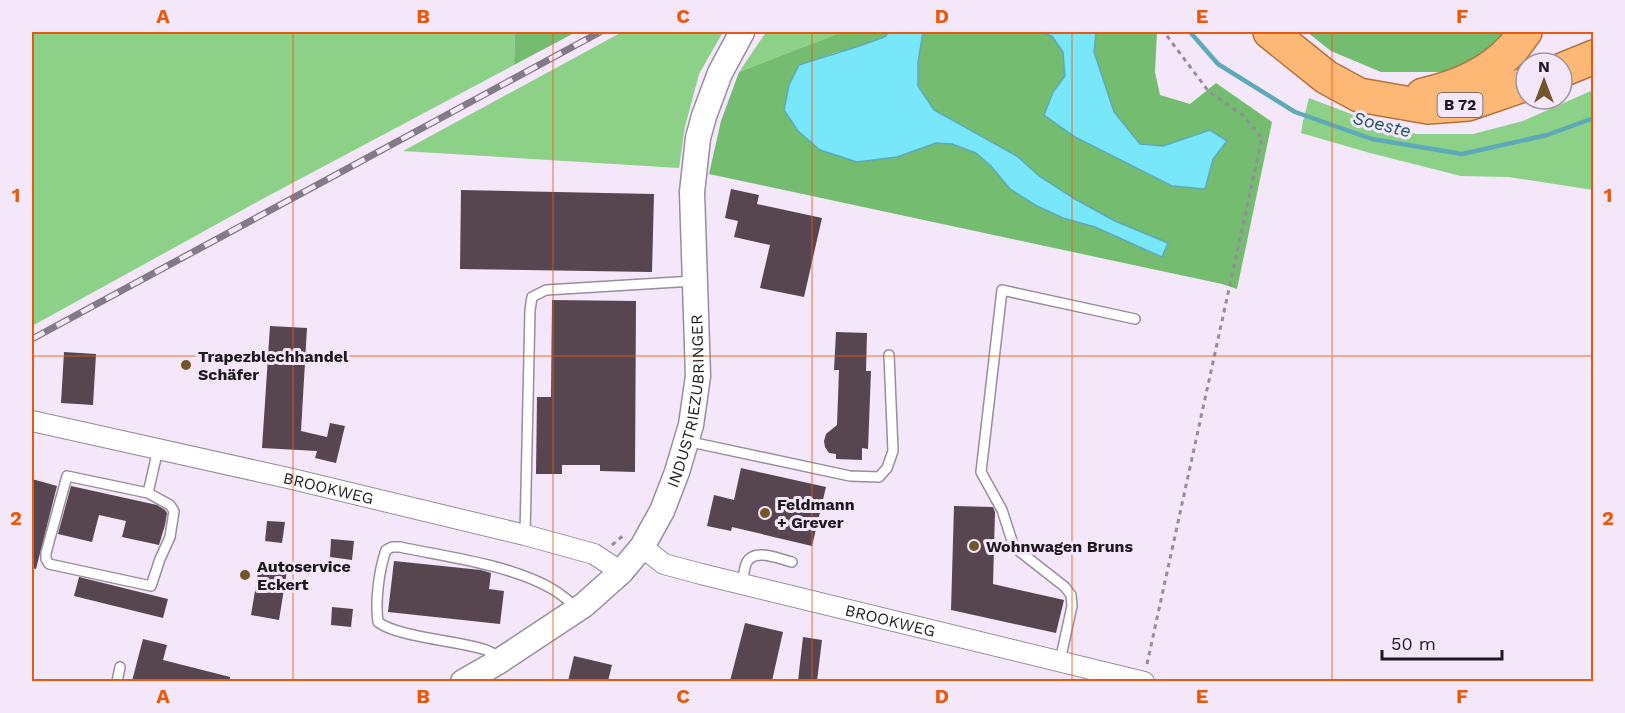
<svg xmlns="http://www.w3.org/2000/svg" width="1625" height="713" font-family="'Work Sans',sans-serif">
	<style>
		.green { fill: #8dd188 }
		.forest { fill: #74bc70 }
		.water { fill: #79e7fa; stroke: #5da9b8; stroke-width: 1.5 }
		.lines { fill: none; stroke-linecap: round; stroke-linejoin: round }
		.stream { stroke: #5da9b8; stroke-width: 4.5 }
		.building { fill: #57464f }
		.service-casing { stroke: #988d9d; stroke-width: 12 }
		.minor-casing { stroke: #988d9d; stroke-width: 22 }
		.tertiary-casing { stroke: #988d9d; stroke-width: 27 }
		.trunk-casing { stroke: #ae7540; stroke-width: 36 }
		.path { stroke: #958d99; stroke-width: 3; stroke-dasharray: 4.5 4.5; stroke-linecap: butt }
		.service { stroke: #fff; stroke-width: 9 }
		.minor { stroke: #fff; stroke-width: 20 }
		.tertiary { stroke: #fff; stroke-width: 24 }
		.trunk { stroke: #fcb874; stroke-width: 33 }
		.rail-casing { stroke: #827a86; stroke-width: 7 }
		.rail { stroke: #f3e7f9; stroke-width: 4.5; stroke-dasharray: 14; stroke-linecap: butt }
		.grid { fill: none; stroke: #e8590c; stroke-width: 1.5; stroke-opacity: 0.55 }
		.poi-dot { fill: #725529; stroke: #f3e7f9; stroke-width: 2 }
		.labels { text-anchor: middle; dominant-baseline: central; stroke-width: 6; stroke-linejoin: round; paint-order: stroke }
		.shield { fill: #f3e7f9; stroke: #5d5760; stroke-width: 1.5 }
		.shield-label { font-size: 15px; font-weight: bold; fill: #1d191f }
		.poi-label { font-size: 16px; font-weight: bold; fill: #1d191f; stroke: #f3e7f9; text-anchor: start }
		.street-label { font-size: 16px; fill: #1d191f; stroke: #f3e7f9 }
		.water-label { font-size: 18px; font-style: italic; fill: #195862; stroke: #f3e7f9 }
		.neatline { fill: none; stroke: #e8590c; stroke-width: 2 }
		.grid-label { font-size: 20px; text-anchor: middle; font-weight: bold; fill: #e8590c }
	</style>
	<rect width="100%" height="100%" fill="#f3e7f9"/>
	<path class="green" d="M 32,32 L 515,32 L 514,65 L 268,196 L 32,326 Z
		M 622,32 L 723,32 L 699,74 L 685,127 L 679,168 L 403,151 Z
		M 766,32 L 842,32 L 739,72 Z
		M 1593,90 L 1593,190 L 1509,177 L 1461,176 L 1370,153 L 1301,133 L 1303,121 L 1309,98 L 1367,120 L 1416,134 L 1473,134 L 1523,121 Z"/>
	<path class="forest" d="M 515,32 L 576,32 L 514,65 Z
		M 842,32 L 888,32 L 886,36 L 863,46 L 837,52 L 799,65 L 897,157 L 936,143 L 952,144 L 976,153 L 1037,206 L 1063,218 L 1095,227 L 1161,257 L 1167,243 L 1115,221 L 1075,199 L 1039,176 L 1017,156 L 934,110 L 918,87 L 918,62 L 923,32 L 1038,32 L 1052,36 L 1063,52 L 1065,76 L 1053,92 L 1045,116 L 1075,137 L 1172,186 L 1205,189 L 1213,159 L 1210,130 L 1163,146 L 1140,144 L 1114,112 L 1094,52 L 1096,32 L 1157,32 L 1155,72 L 1160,95 L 1190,104 L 1216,83 L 1272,122 L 1237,289 L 1222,284 L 709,174 L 721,121 L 739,72 Z
		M 1307,32 L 1504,32 L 1475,62 L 1442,72 L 1381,72 L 1331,51 Z"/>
	<path class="water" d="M 888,32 L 923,32 L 918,62 L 918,86 L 934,110 L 1017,156 L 1039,176 L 1075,199 L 1115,221 L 1168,243 L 1162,257 L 1095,227 L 1063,218 L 1037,206 L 1010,189 L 991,166 L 976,153 L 952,144 L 936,143 L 897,157 L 857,162 L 820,150 L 798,131 L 784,110 L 789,85 L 799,65 C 828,55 858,48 886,36 Z
		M 1038,32 L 1096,32 L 1094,52 L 1114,112 L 1140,144 L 1163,146 L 1210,130 L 1227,141 L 1213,159 L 1205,189 L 1172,186 L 1075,137 L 1044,115 L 1053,92 L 1065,76 L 1063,52 L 1052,36 Z"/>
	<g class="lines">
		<path class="stream" d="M 1190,32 L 1218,64 L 1295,112 L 1372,139 L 1462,154 L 1547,135 L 1594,118"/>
	</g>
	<path class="building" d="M 731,189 L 759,195 L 757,204 L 822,218 L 804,297 L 760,288 L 770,245 L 734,237 L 738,221 L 725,218 Z
		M 461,190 L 654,194 L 652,272 L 460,269 Z
		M 552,300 L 636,301 L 635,472 L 600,471 L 600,465 L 562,465 L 562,474 L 536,474 L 537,397 L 551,397 Z
		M 270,326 L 307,328 L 301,431 L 327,437 L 330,423 L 345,426 L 336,463 L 315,458 L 317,451 L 262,448 Z
		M 836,332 L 867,333 L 866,371 L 871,371 L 868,449 L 862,448 L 862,460 L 836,459 L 836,454 L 829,453 L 825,447 L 824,441 L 826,434 L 837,425 L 839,370 L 834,370 Z
		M 64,352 L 96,354 L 93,405 L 61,403 Z
		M 741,468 L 826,487 L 812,546 L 732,527 L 731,531 L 707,526 L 714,495 L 734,500 Z
		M 32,479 L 57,486 L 36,569 L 32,568 Z
		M 71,486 L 157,505 L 165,510 L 167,513 L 165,525 L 159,545 L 122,537 L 126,521 L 99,515 L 92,542 L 58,534 Z
		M 954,506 L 993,507 L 995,512 L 993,584 L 1064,600 L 1056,633 L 951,610 Z
		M 267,521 L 285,522 L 282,543 L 265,541 Z
		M 331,539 L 354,541 L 352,560 L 330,557 Z
		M 394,561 L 481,570 L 491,573 L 489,589 L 504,591 L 500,624 L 388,612 Z
		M 259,567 L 287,571 L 279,620 L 251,615 Z
		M 79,577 L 168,599 L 163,618 L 74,596 Z
		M 332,607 L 353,609 L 351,627 L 331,625 Z
		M 745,623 L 783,632 L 772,681 L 730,681 Z
		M 803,637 L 822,640 L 817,681 L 798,681 Z
		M 143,639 L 167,645 L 163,660 L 230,677 L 230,681 L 132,681 Z
		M 574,656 L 612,665 L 608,681 L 568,681 Z"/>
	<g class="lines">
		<g class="service-casing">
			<path id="service" d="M 686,441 L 850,476 L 879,477 L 887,468 L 893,451 L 889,355
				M 148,493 L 170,505 L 174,511 L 170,537 L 160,559 L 151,586 L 49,564 L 46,559 L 46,553 L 67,476 L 148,493 L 158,449
				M 525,535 L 530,310 L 532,297 L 546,290 L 694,281
				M 742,584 C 743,578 744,570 746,564 C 753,547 779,559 792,562
				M 501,658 C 494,654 487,649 479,648 C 455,641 395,636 378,622 C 375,601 379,570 386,550 L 392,547 L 400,547 C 447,557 513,565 554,590 C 562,595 569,601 576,607
				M 1060,661 L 1072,606 L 1071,595 L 1065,587 L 1014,547 L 1002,510 L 981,472 L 1002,290 L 1135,319
				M 117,682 L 120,667"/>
		</g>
		<g class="minor-casing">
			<g id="minor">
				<path id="s1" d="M 32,421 L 288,478 L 525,535 L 594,554 L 621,572"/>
				<path id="s2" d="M 642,547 L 664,564 L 701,574 L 1144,682"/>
			</g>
		</g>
		<g class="tertiary-casing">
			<g id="tertiary">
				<path id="s3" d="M 463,682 L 498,662 L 584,605 L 621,572 L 642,547 L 662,511 L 677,472 L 691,425 L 698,376 L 692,192 L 698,138 L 704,116 L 720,73 L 742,32"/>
			</g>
		</g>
		<g class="trunk-casing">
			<path id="trunk" d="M 1270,32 L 1326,77 L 1359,95 L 1428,107 L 1468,104 L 1526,84
				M 1562,70 L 1594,57
				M 1423,95 C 1455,88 1488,75 1511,50 C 1516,45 1520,38 1525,32"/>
		</g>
		<path class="path" d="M 612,545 L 625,534
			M 1147,664 L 1262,138 L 1243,115 L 1209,92 L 1164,32"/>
		<use href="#service" class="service"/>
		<use href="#minor" class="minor"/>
		<use href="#tertiary" class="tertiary"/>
		<use href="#trunk" class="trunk"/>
		<g class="rail-casing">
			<path id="rail" d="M 32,339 L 600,32"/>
		</g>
		<use href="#rail" class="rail"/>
	</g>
	<path class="grid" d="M 293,32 L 293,682M 553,32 L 553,682M 812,32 L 812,682M 1072,32 L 1072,682M 1332,32 L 1332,682M 32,356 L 1594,356"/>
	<g class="poi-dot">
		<circle cx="186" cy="365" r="6"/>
		<circle cx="765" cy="513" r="6"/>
		<circle cx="974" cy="546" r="6"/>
		<circle cx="245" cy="575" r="6"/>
	</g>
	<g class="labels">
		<rect class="shield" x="1437.5" y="93" width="45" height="24" rx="4.5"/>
		<g class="shield-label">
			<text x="1460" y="105">B 72</text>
		</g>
		<g class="poi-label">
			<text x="198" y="356">Trapezblechhandel<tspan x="198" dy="18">Schäfer</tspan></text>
			<text x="777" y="504">Feldmann<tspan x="777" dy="18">+ Grever</tspan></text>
			<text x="986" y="546">Wohnwagen Bruns</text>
			<text x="257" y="566">Autoservice<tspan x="257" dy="18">Eckert</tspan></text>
		</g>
		<g class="street-label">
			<text stroke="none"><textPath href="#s3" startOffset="381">INDUSTRIEZUBRINGER</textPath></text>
			<text stroke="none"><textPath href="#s1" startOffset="304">BROOKWEG</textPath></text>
			<text stroke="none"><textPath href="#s2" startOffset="261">BROOKWEG</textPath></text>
		</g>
		<g class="water-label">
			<text transform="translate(1382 124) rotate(14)">Soeste</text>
		</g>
	</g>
	<rect width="1625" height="713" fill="none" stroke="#f3e7f9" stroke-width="66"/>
	<g transform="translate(1544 81)"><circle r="28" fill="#f3e7f9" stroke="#9d95a2" stroke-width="1.5"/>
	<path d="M0-4.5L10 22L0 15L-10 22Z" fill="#725529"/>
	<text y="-9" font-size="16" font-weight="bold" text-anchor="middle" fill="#1d191f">N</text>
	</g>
	<path d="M1382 650v9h120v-9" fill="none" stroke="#1d191f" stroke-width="3"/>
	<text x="1391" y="650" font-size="18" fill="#1d191f" stroke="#f3e7f9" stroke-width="4.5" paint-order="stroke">50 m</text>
	<rect x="33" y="33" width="1559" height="647" class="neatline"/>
	<g class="grid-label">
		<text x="163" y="23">A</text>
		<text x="423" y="23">B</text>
		<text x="683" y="23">C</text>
		<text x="942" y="23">D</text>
		<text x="1202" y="23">E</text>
		<text x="1462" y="23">F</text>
		<text x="16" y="202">1</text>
		<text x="1608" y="202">1</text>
		<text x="16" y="525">2</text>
		<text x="1608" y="525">2</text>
		<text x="163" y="703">A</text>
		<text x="423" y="703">B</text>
		<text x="683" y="703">C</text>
		<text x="942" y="703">D</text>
		<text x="1202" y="703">E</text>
		<text x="1462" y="703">F</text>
	</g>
</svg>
